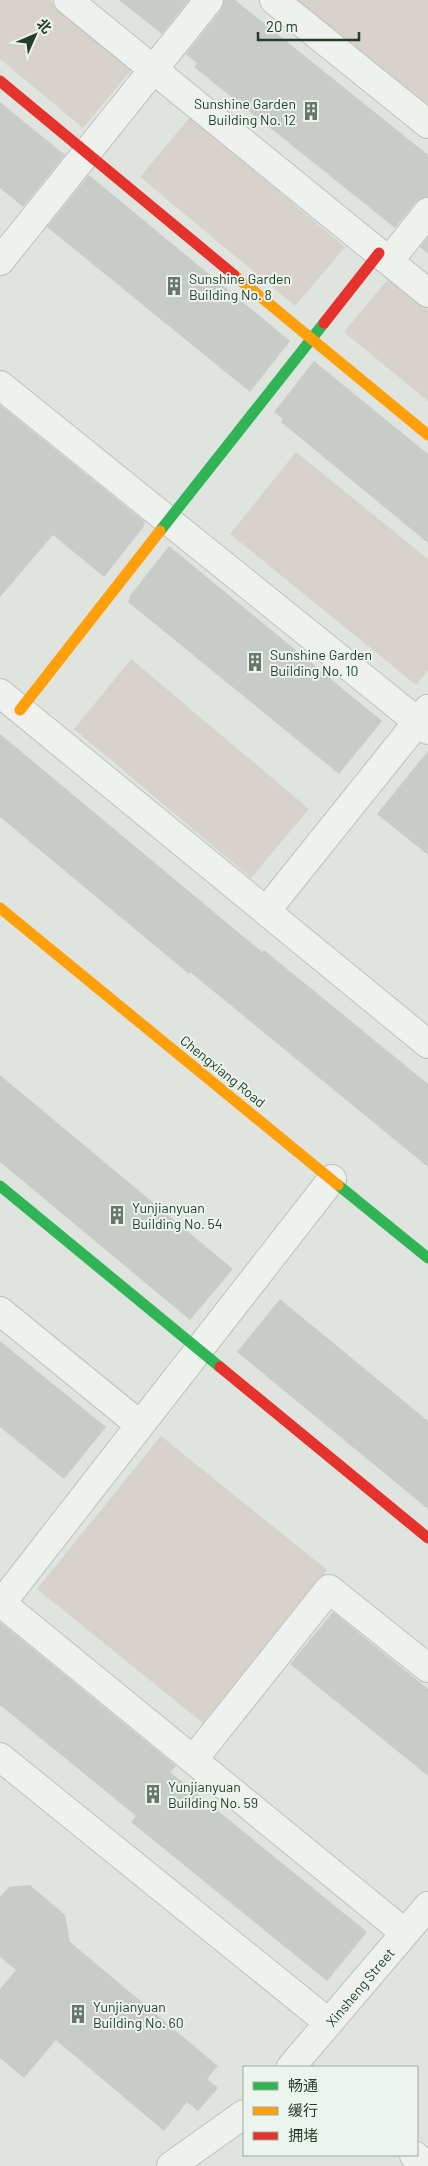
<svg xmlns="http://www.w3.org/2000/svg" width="428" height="2166" font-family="Barlow,'Noto Sans SC',sans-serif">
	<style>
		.green { fill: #d7d2cc }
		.building { fill: #c7ccc8 }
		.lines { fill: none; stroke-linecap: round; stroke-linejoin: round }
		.street-casing { stroke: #bdc2be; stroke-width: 30 }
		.street { stroke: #eef1ee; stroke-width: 28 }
		.fast { stroke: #30b455; stroke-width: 11 }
		.slow { stroke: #ff9f0a; stroke-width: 11 }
		.jam { stroke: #e5322d; stroke-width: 11 }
		.labels { text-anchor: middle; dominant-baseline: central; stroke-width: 4; stroke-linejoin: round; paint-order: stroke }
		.poi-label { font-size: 14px; fill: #263d2a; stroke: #ecf5ed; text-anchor: start }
		.street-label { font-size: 14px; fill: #263d2a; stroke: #ecf5ed }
	</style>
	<rect width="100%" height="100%" fill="#dfe4df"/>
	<path class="green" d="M 0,0 L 50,0 L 132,69 L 83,128 L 0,59 Z
		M 293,0 L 428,0 L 428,109 Z
		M 190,117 L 345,247 L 295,306 L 140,177 Z
		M 389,278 L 428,310 L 428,401 L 344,332 Z
		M 296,452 L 428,559 L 428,670 L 416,685 L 230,534 Z
		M 131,659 L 309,809 L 251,878 L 74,729 Z
		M 161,1436 L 327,1570 L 203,1723 L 37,1589 Z"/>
	<path class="building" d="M 119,0 L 189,0 L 162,34 Z
		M 224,0 L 235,0 L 428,155 L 428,197 L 416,202 L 395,228 L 194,67 L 197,63 L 186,54 L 221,10 Z
		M 0,102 L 65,155 L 23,207 L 0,188 Z
		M 89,175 L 290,341 L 250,392 L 47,227 Z
		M 428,237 L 428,254 L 420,247 Z
		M 314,361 L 428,454 L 428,543 L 281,422 L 283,419 L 274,412 Z
		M 0,405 L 145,522 L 143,525 L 144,526 L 104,577 L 53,535 L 0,597 Z
		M 169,546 L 382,721 L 339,774 L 128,602 L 130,598 L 129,597 Z
		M 0,734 L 262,952 L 264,950 L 428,1084 L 428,1167 L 190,972 L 189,974 L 0,817 Z
		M 428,751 L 428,855 L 377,814 Z
		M 0,1075 L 233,1269 L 190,1320 L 0,1162 Z
		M 280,1299 L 428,1421 L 428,1509 L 237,1352 Z
		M 0,1341 L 106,1427 L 64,1479 L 0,1427 Z
		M 333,1612 L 428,1689 L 428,1776 L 290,1664 Z
		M 0,1622 L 176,1766 L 170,1772 L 367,1932 L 327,1981 L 131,1822 L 136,1816 L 0,1705 Z
		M 30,1885 L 65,1915 L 70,1942 L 218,2066 L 207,2079 L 218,2088 L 198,2111 L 187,2102 L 164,2131 L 56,2040 L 24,2078 L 0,2058 L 0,1989 L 16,1970 L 0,1957 L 0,1897 L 9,1887 Z"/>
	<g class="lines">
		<g class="street-casing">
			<path id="street" d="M 68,0 L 428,293
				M 274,0 L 428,124
				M 0,261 L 209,0
				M 389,261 L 428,212
				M 0,385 L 428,730
				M 0,693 L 428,1044
				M 266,911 L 428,709
				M 0,1311 L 140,1425
				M 0,1602 L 405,1933
				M 0,1605 L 332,1179
				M 0,1757 L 329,2023
				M 193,1760 L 329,1589 L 428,1668
				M 291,2067 L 428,1906
				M 414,2155 L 427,2166
				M 171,2166 L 244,2114"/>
		</g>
		<use href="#street" class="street"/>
		<path class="fast" d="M 160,531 L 324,323
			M 338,1185 L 428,1258
			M 0,1186 L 220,1367"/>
		<path class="slow" d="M 234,275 L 428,435
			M 20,710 L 160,531
			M 0,908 L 338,1185"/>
		<path class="jam" d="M 0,81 L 234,275
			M 324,323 L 379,253
			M 220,1367 L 428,1538"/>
	</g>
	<defs>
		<g id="building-bare" transform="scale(1.5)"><path d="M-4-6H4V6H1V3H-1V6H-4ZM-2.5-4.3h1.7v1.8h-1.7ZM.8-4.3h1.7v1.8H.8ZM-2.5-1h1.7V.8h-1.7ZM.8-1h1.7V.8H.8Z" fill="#677769" stroke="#ecf5ed" stroke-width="2.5" paint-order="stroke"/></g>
	</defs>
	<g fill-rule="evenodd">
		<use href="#building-bare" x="311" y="111"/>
		<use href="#building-bare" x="174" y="286"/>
		<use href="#building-bare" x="255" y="662"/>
		<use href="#building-bare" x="117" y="1215"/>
		<use href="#building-bare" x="153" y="1794"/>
		<use href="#building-bare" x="78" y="2014"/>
	</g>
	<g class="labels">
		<g class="poi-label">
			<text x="296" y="103" text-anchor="end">Sunshine Garden<tspan x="296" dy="16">Building No. 12</tspan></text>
			<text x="189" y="278">Sunshine Garden<tspan x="189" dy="16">Building No. 8</tspan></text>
			<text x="270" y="654">Sunshine Garden<tspan x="270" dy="16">Building No. 10</tspan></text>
			<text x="132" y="1207">Yunjianyuan<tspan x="132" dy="16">Building No. 54</tspan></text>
			<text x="168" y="1786">Yunjianyuan<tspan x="168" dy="16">Building No. 59</tspan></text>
			<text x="93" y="2006">Yunjianyuan<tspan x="93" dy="16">Building No. 60</tspan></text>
		</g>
		<g class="street-label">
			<text transform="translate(223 1071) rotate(39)">Chengxiang Road</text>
			<text transform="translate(360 1987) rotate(-50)">Xinsheng Street</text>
		</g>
	</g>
	<rect x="243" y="2066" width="175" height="90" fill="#ecf5ed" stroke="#9dab9f"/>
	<rect x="253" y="2082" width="25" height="8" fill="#30b455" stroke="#9dab9f"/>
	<text x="288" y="2091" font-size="15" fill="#263d2a">畅通</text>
	<rect x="253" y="2107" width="25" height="8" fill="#ff9f0a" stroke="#9dab9f"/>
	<text x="288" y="2116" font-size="15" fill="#263d2a">缓行</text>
	<rect x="253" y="2132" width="25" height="8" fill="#e5322d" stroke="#9dab9f"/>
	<text x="288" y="2141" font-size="15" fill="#263d2a">拥堵</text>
	<g transform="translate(35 35) rotate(45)" stroke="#ecf5ed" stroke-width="4" paint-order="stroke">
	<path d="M0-4L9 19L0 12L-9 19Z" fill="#263d2a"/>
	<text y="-8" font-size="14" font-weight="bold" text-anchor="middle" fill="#263d2a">北</text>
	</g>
	<path d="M258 32v8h101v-8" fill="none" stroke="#263d2a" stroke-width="2.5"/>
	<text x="266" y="32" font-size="15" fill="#263d2a" stroke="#ecf5ed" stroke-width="4" paint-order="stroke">20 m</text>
</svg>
